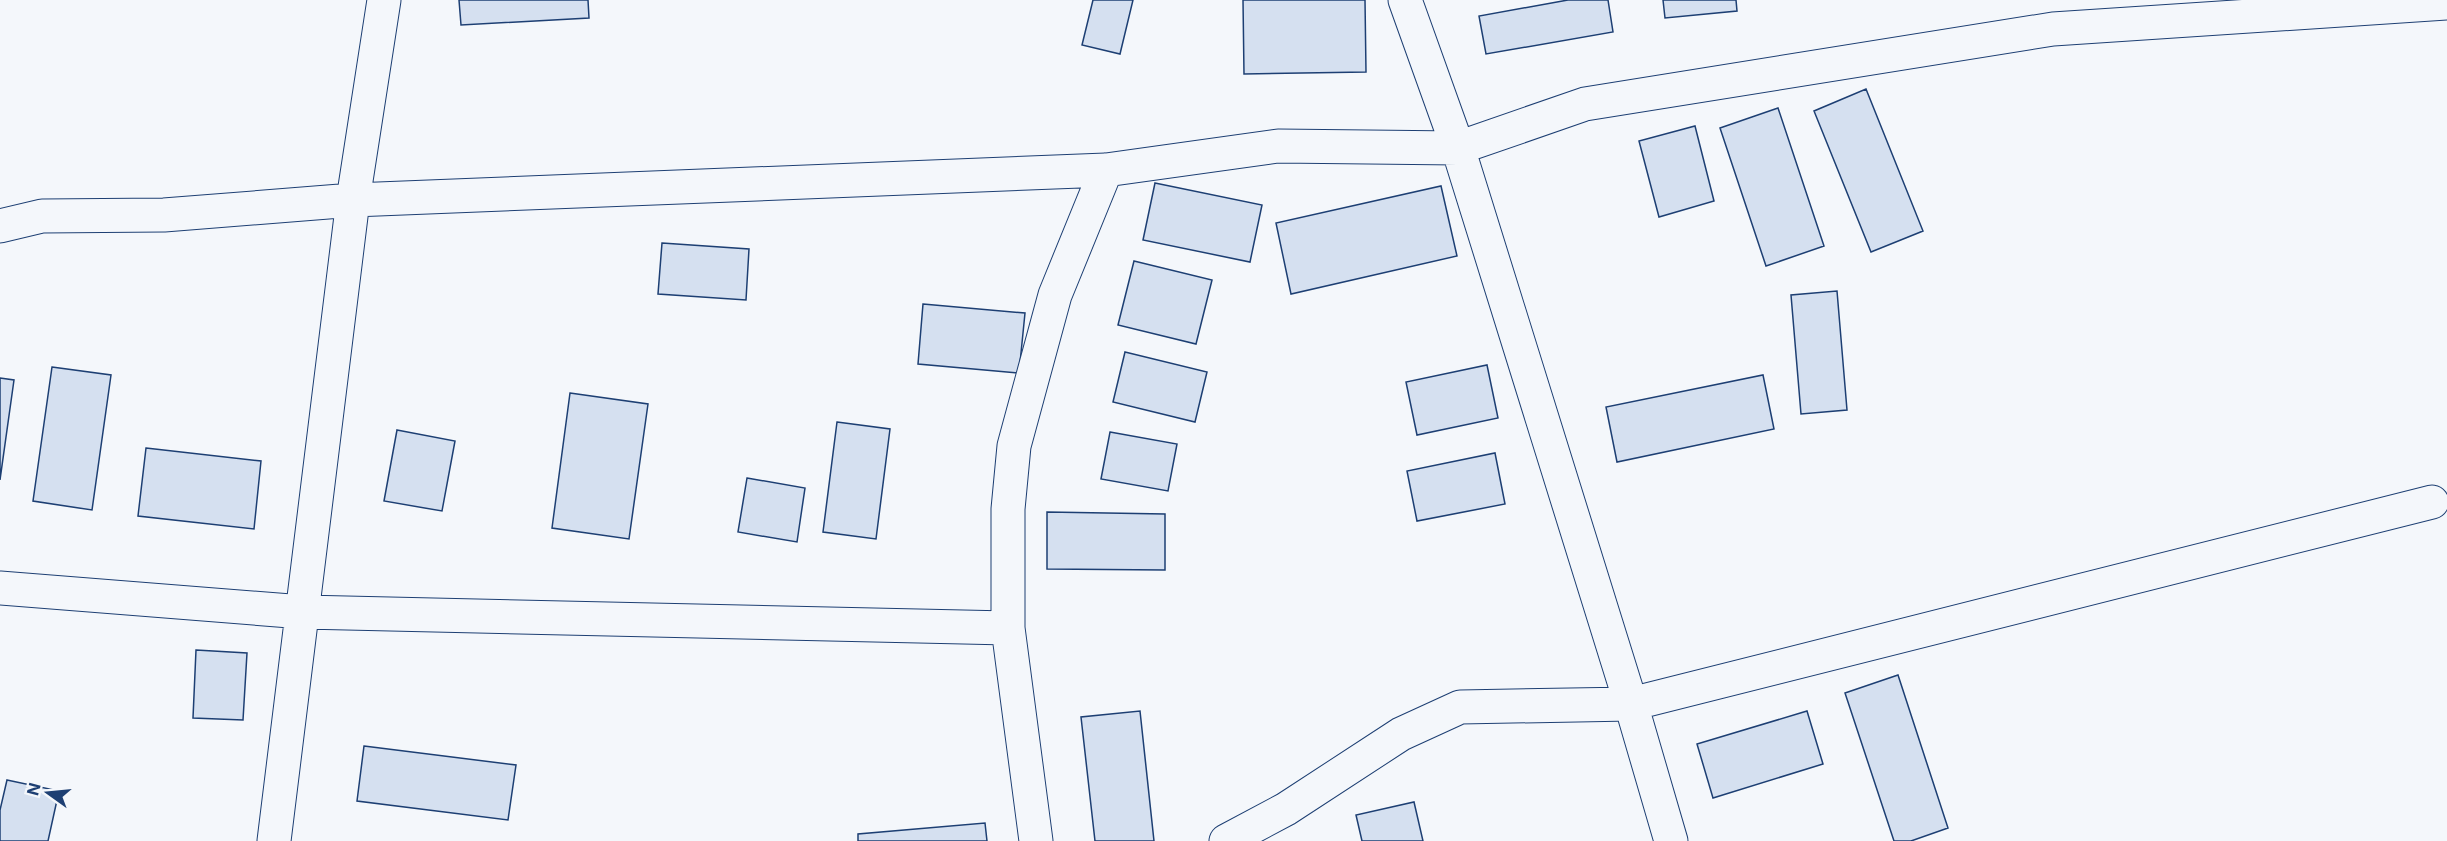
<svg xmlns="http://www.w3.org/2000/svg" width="2447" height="841" font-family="Inter,sans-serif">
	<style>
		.building { fill: #d5e0f0; stroke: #1d3f73; stroke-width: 1.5 }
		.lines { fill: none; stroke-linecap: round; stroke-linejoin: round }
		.street-casing { stroke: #1d3f73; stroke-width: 35 }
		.street { stroke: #f4f7fb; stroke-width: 33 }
	</style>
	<rect width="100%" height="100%" fill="#f4f7fb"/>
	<path class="building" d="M 459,0 L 588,0 L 589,18 L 461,25 Z
		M 1093,0 L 1133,0 L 1120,54 L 1082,45 Z
		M 1243,0 L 1365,0 L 1366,72 L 1244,74 Z
		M 1568,0 L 1608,0 L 1613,32 L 1486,54 L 1479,16 Z
		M 1663,0 L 1736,0 L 1737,11 L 1665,18 Z
		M 1866,89 L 1923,231 L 1871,252 L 1814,111 Z
		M 1778,108 L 1824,246 L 1766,266 L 1720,128 Z
		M 1695,126 L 1714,201 L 1659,217 L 1639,141 Z
		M 1155,183 L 1262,205 L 1250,262 L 1143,240 Z
		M 1441,186 L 1457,256 L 1291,294 L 1276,223 Z
		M 662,243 L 749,249 L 746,300 L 658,294 Z
		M 1134,261 L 1212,280 L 1196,344 L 1118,325 Z
		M 1837,291 L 1847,410 L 1801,414 L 1791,295 Z
		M 923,304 L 1025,313 L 1019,373 L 918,364 Z
		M 1125,352 L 1207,372 L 1195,422 L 1113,402 Z
		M 1487,365 L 1498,418 L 1417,435 L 1406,382 Z
		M 52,367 L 111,375 L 92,510 L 33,501 Z
		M 1763,375 L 1774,429 L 1617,462 L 1606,407 Z
		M 0,378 L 14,380 L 0,480 Z
		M 570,393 L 648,404 L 629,539 L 552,528 Z
		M 837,422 L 890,429 L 876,539 L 823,532 Z
		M 397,430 L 455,441 L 442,511 L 384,501 Z
		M 1110,432 L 1177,444 L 1168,491 L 1101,479 Z
		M 146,448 L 261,461 L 254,529 L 138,516 Z
		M 1495,453 L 1505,504 L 1417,521 L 1407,471 Z
		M 747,478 L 805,488 L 797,542 L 738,532 Z
		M 1047,512 L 1165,514 L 1165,570 L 1047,569 Z
		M 196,650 L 247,653 L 243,720 L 193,718 Z
		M 1898,675 L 1948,828 L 1911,841 L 1894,841 L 1845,693 Z
		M 1140,711 L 1154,841 L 1095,841 L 1081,717 Z
		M 1807,711 L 1823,764 L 1713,798 L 1697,744 Z
		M 364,746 L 516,765 L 508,820 L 357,801 Z
		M 7,780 L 59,791 L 48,841 L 0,841 L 0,810 Z
		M 1414,802 L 1423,841 L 1362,841 L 1356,815 Z
		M 985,823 L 987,841 L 858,841 L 858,834 Z"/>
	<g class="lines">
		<g class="street-casing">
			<path id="street" d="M 1405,0 L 1458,148 L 1631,704 L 1671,841
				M 0,226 L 42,216 L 164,215 L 353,200 L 1106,170 L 1278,146 L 1458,148 L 1585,104 L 2053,29 L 2447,3
				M 0,588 L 303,612 L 1008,628
				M 274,841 L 353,200 L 384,0
				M 1036,841 L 1008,628 L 1008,509 L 1014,446 L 1055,295 L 1106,170
				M 1226,841 L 1286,809 L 1401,734 L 1460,707 L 1631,704 L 2432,502"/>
		</g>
		<use href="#street" class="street"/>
	</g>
	<g transform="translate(48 793) rotate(285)" stroke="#f4f7fb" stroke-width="4.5" paint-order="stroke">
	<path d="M0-4.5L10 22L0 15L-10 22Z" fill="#1d3f73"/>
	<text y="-9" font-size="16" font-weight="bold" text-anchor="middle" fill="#1d3f73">N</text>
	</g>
</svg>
